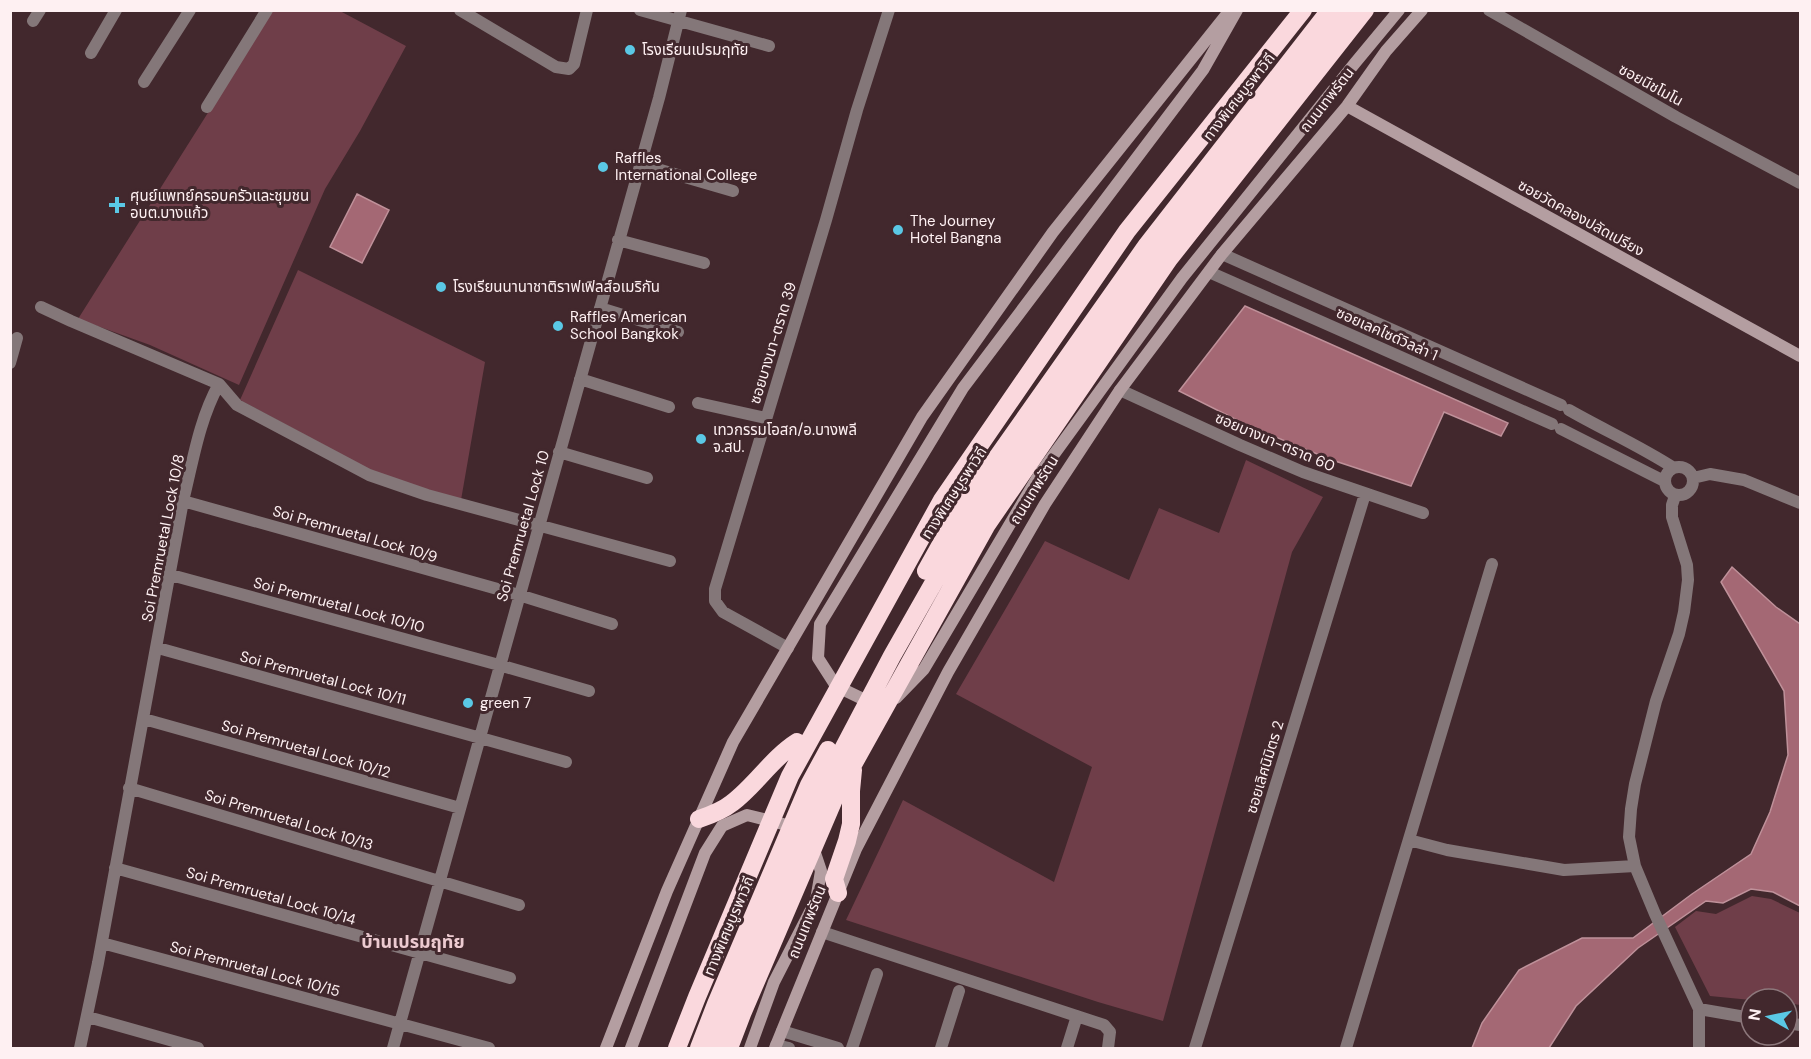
<svg xmlns="http://www.w3.org/2000/svg" width="1811" height="1059" font-family="'DM Sans','Noto Sans Thai',sans-serif">
	<style>
		.green { fill: #6f3e49 }
		.water { fill: #a46874; stroke: #bf919a; stroke-width: 1.5 }
		.lines { fill: none; stroke-linecap: round; stroke-linejoin: round }
		.street { stroke: #847779; stroke-width: 12 }
		.secondary { stroke: #b49ea1; stroke-width: 12 }
		.highway { stroke: #fad8dd; stroke-width: 18 }
		.poi-dot { fill: #5ac8e5; stroke: #42282d; stroke-width: 2 }
		.labels { text-anchor: middle; dominant-baseline: central; stroke-width: 6; stroke-linejoin: round; paint-order: stroke }
		.poi-label { font-size: 15px; fill: #fef0f2; stroke: #42282d; text-anchor: start }
		.street-label { font-size: 15px; fill: #fef0f2; stroke: #42282d }
		.quarter-label { font-size: 18px; font-weight: bold; fill: #edcbd1; stroke: #42282d }
	</style>
	<rect width="100%" height="100%" fill="#42282d"/>
	<path class="green" d="M 272,11 L 340,11 L 406,46 L 360,131 L 325,189 L 239,385 L 150,345 L 78,319 Z
		M 298,270 L 485,362 L 461,500 L 402,487 L 240,400 Z
		M 1246,460 L 1323,497 L 1292,552 L 1163,1021 L 1098,1002 L 846,920 L 903,800 L 1054,882 L 1092,767 L 956,694 L 1045,541 L 1129,580 L 1159,508 L 1219,533 Z
		M 1752,896 L 1771,899 L 1800,913 L 1800,1005 L 1787,1003 L 1787,999 L 1751,1000 L 1710,996 L 1675,927 L 1696,911 L 1716,914 Z"/>
	<path class="water" d="M 357,194 L 389,210 L 362,263 L 330,247 Z
		M 1245,306 L 1508,423 L 1501,436 L 1444,412 L 1411,486 L 1332,460 L 1251,427 L 1179,391 Z
		M 1732,567 L 1776,607 L 1800,624 L 1800,906 L 1773,892 L 1751,889 L 1723,903 L 1706,901 L 1638,948 L 1576,1006 L 1549,1048 L 1472,1048 L 1482,1023 L 1519,970 L 1582,938 L 1633,938 L 1692,894 L 1751,854 L 1770,812 L 1788,755 L 1784,691 L 1721,582 Z"/>
	<g class="lines">
		<path class="street" d="M 460,10 L 556,67 L 569,69 L 574,64 L 587,10
			M 640,10 L 769,46
			M 1489,10 L 1676,117 L 1800,183
			M 33,21 L 40,10
			M 91,53 L 116,10
			M 144,82 L 190,10
			M 207,107 L 267,10
			M 640,164 L 733,191
			M 618,240 L 704,263
			M 1222,254 L 1561,405
			M 1209,272 L 1552,424
			M 41,307 L 71,321 L 219,384 L 237,405 L 369,475 L 427,495 L 670,561
			M 600,308 L 678,332
			M 10,363 L 17,338
			M 580,379 L 669,407
			M 1120,390 L 1240,445 L 1303,472 L 1423,513
			M 698,403 L 766,418
			M 1569,410 C 1604,430 1640,446 1674,468
			M 1561,429 L 1664,481
			M 559,452 L 647,478
			M1665 481a14 14 0 1 1 28 0a14 14 0 1 1-28 0Z
			M 1693,478 L 1710,474 L 1744,480 L 1800,503
			M 1675,496 L 1672,505 L 1672,517 L 1687,565 L 1688,580 L 1684,612 L 1679,634 L 1656,701 L 1635,784 L 1631,809 L 1629,837 L 1635,866 L 1655,914 L 1699,1009 L 1699,1048
			M 183,501 L 519,595 L 612,624
			M 171,575 L 499,665 L 589,691
			M 158,648 L 566,762
			M 788,648 L 723,612 L 715,601 L 715,589 L 826,220 L 857,110 L 889,10
			M 144,719 L 460,808
			M 129,788 L 519,905
			M 1409,840 L 1447,850 L 1564,870 L 1635,866
			M 115,868 L 510,978
			M 822,932 L 1104,1025 L 1110,1032 L 1108,1048
			M 102,943 L 489,1048
			M 1699,1009 L 1751,1018
			M 88,1017 L 198,1048
			M 1787,1023 L 1800,1025
			M 782,1031 L 838,1048
			M 776,1045 L 789,1048
			M 80,1048 L 98,963 L 183,501 C 193,461 199,420 219,384
			M 393,1048 L 659,98 L 681,10
			M 852,1048 L 877,974
			M 941,1048 L 959,991
			M 1067,1048 L 1077,1016
			M 1195,1048 L 1365,494
			M 1346,1048 L 1492,564"/>
		<path class="secondary" d="M 1347,106 L 1800,356
			M 896,698 L 924,669 L 1039,475 L 1182,278 L 1355,63 L 1399,10
			M 875,700 L 867,701 L 836,686 L 818,658 L 820,624 L 963,388 L 1203,70 L 1237,10
			M 606,1048 L 667,891 L 733,742 L 922,417 L 1053,232 L 1227,14
			M 631,1048 L 705,853 L 722,826 L 747,815 L 783,824 L 795,832
			M 750,1048 L 774,982 L 816,900 L 821,871 L 813,847
			M 775,1048 L 856,849 L 948,672 L 1045,504 L 1120,390 L 1222,254 L 1347,106 L 1386,51 L 1422,10"/>
		<path class="highway" d="M 926,571 L 960,510 L 1147,245 L 1330,10
			M 699,819 C 711,815 722,811 732,803 C 756,785 772,758 797,742
			M 838,893 L 834,879 L 847,841 L 851,824 L 851,791 L 853,770
			M 677,1048 L 697,997 L 790,776 L 942,500 L 1127,231 L 1303,10
			M 699,1048 L 716,1004 L 809,785 L 828,750
			M 713,1048 L 728,1009 L 821,791 L 892,656 L 971,517 L 1157,252 L 1346,10
			M 729,1048 L 742,1014 L 835,797 L 986,526 L 1169,259 L 1365,10"/>
	</g>
	<g class="poi-dot">
		<circle cx="630" cy="50" r="6"/>
		<circle cx="603" cy="167" r="6"/>
		<path d="M114 196h6v6h6v6h-6v6h-6v-6h-6v-6h6z"/>
		<circle cx="898" cy="230" r="6"/>
		<circle cx="441" cy="287" r="6"/>
		<circle cx="558" cy="326" r="6"/>
		<circle cx="701" cy="439" r="6"/>
		<circle cx="468" cy="703" r="6"/>
	</g>
	<g class="labels">
		<g class="poi-label">
			<text x="642" y="50">โรงเรียนเปรมฤทัย</text>
			<text x="615" y="158">Raffles<tspan x="615" dy="17">International College</tspan></text>
			<text x="130" y="196">ศุนย์แพทย์ครอบครัวและชุมชน<tspan x="130" dy="17">อบต.บางแก้ว</tspan></text>
			<text x="910" y="221">The Journey<tspan x="910" dy="17">Hotel Bangna</tspan></text>
			<text x="453" y="287">โรงเรียนนานาชาติราฟเฟิลส์อเมริกัน</text>
			<text x="570" y="317">Raffles American<tspan x="570" dy="17">School Bangkok</tspan></text>
			<text x="713" y="430">เทวกรรมโอสก/อ.บางพลี<tspan x="713" dy="17">จ.สป.</tspan></text>
			<text x="480" y="703">green 7</text>
		</g>
		<g class="street-label">
			<text transform="translate(1651 85) rotate(29)">ซอยนีชโมโน</text>
			<text transform="translate(1239 97) rotate(-52)">ทางพิเศษบูรพาวิถี</text>
			<text transform="translate(1327 100) rotate(-52)">ถนนเทพรัตน</text>
			<text transform="translate(1581 218) rotate(29)">ซอยวัดคลองปลัดเปรียง</text>
			<text transform="translate(1387 334) rotate(24)">ซอยเลคไซด์วิลล่า 1</text>
			<text transform="translate(773 343) rotate(-73)">ซอยบางนา-ตราด 39</text>
			<text transform="translate(1275 442) rotate(23)">ซอยบางนา-ตราด 60</text>
			<text transform="translate(1034 490) rotate(-58)">ถนนเทพรัตน</text>
			<text transform="translate(954 493) rotate(-57)">ทางพิเศษบูรพาวิถี</text>
			<text transform="translate(523 526) rotate(-74)">Soi Premruetal Lock 10</text>
			<text transform="translate(355 534) rotate(16)">Soi Premruetal Lock 10/9</text>
			<text transform="translate(163 538) rotate(-79)">Soi Premruetal Lock 10/8</text>
			<text transform="translate(339 605) rotate(15)">Soi Premruetal Lock 10/10</text>
			<text transform="translate(323 678) rotate(15)">Soi Premruetal Lock 10/11</text>
			<text transform="translate(306 749) rotate(16)">Soi Premruetal Lock 10/12</text>
			<text transform="translate(1265 767) rotate(-73)">ซอยเลิศนิมิตร 2</text>
			<text transform="translate(289 820) rotate(17)">Soi Premruetal Lock 10/13</text>
			<text transform="translate(271 896) rotate(16)">Soi Premruetal Lock 10/14</text>
			<text transform="translate(807 922) rotate(-68)">ถนนเทพรัตน</text>
			<text transform="translate(729 926) rotate(-67)">ทางพิเศษบูรพาวิถี</text>
			<text transform="translate(255 969) rotate(15)">Soi Premruetal Lock 10/15</text>
		</g>
		<g class="quarter-label">
			<text x="413" y="942">บ้านเปรมฤทัย</text>
		</g>
	</g>
	<rect width="1811" height="1059" fill="none" stroke="#fef0f2" stroke-width="24"/>
	<g transform="translate(1769 1017) rotate(279)"><circle r="28" fill="#42282d" stroke="#8d787c" stroke-width="1.5"/>
	<path d="M0-4.5L10 22L0 15L-10 22Z" fill="#5ac8e5"/>
	<text y="-9" font-size="16" font-weight="bold" text-anchor="middle" fill="#fef0f2">N</text>
	</g>
</svg>
